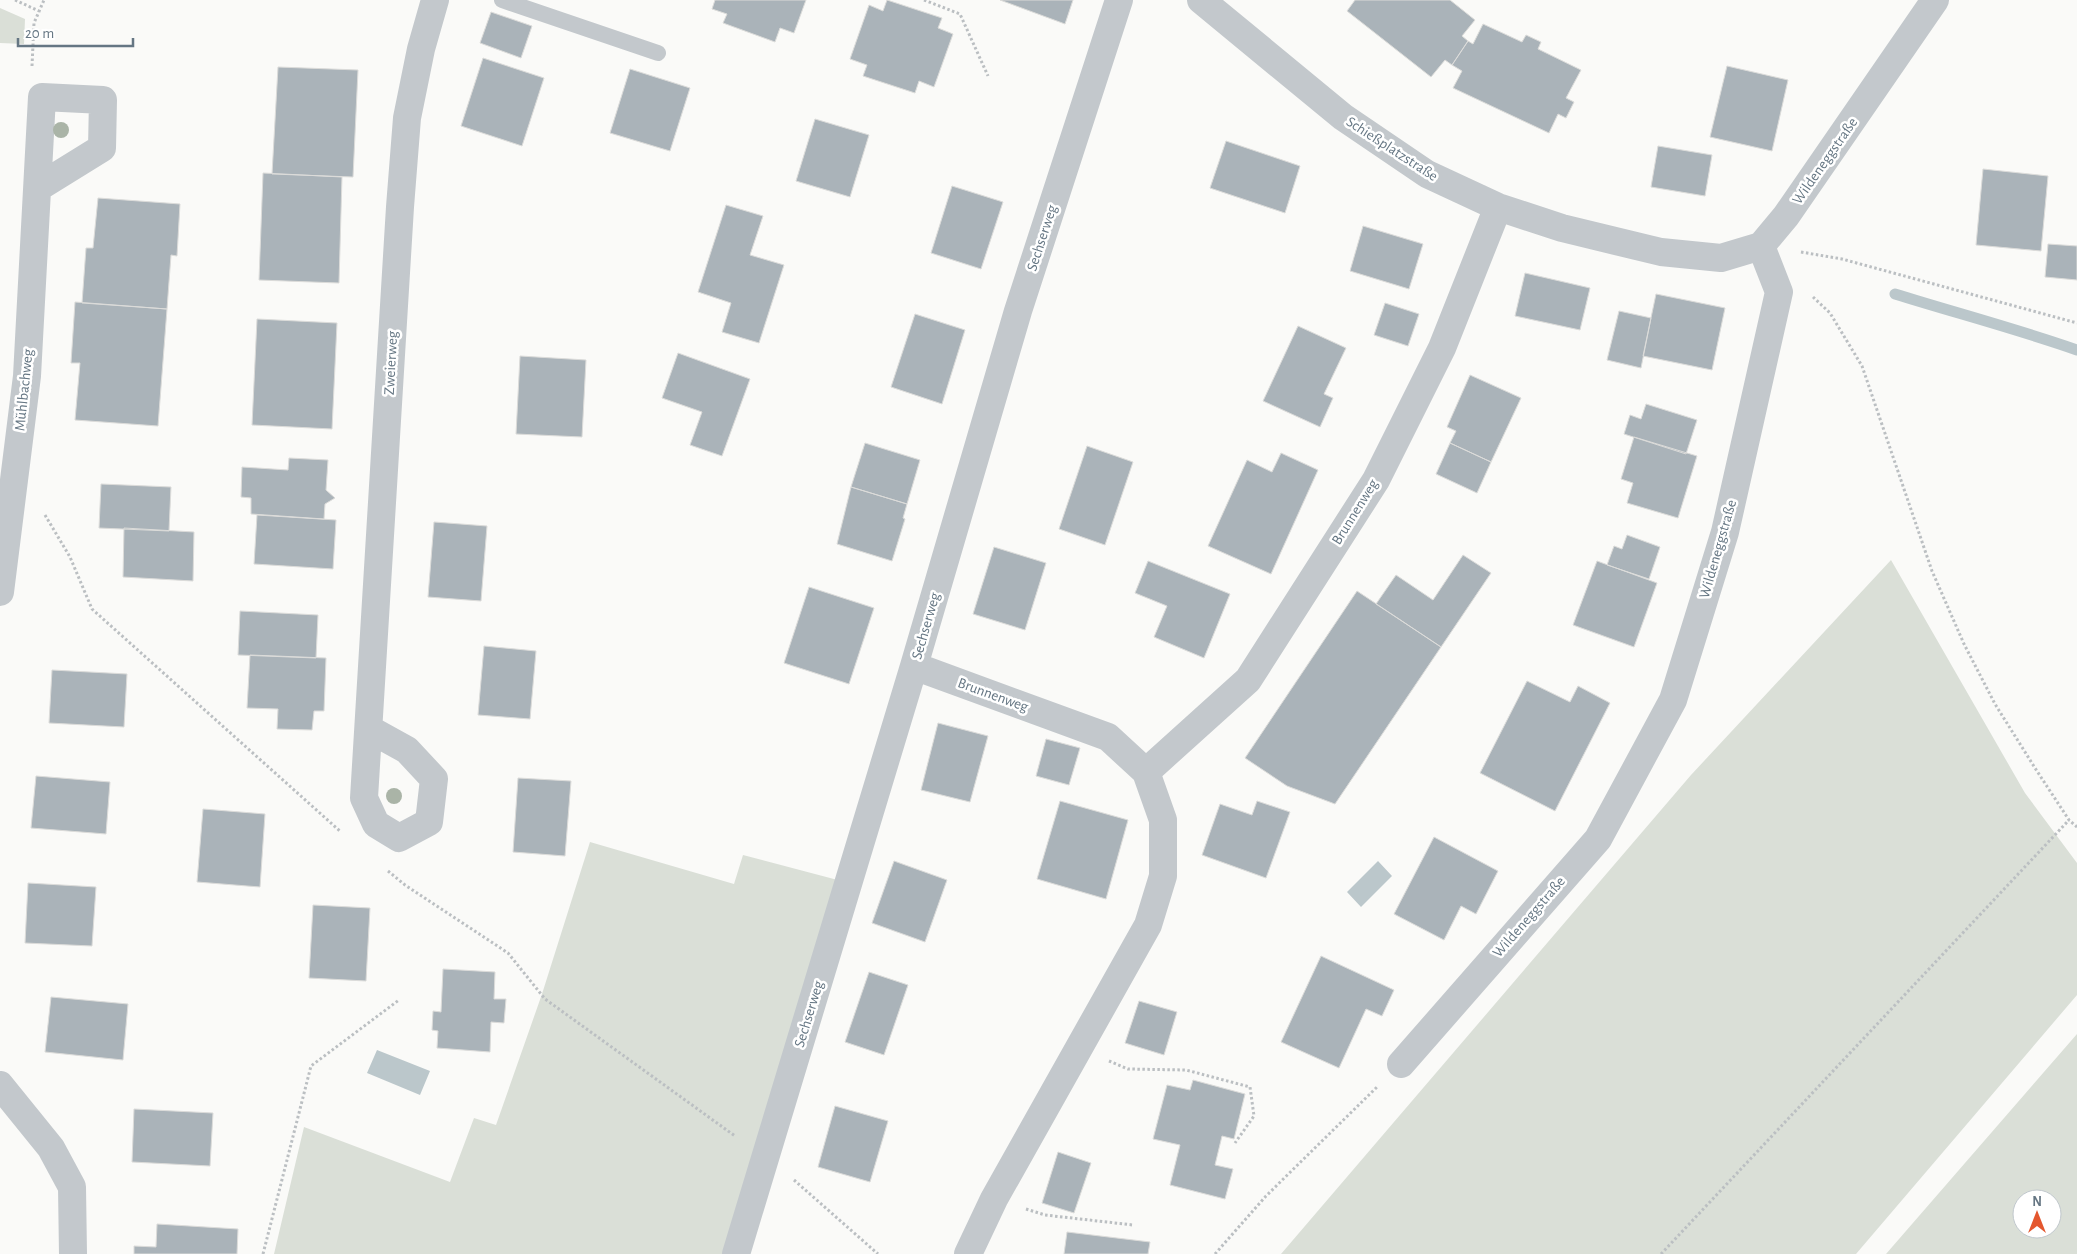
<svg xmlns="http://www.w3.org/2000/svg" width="2077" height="1254" font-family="'Alegreya Sans',sans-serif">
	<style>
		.green { fill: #dadfd7; fill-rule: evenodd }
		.water { fill: #bbc7cb }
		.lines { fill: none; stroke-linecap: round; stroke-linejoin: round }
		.stream { stroke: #bbc7cb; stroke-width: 11 }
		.building { fill: #aab3b9; stroke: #dcdcda }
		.path { stroke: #bbbfc2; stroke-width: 3; stroke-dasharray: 2.5 2.5; stroke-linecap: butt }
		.lane { stroke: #c3c8cc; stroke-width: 16 }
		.street { stroke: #c3c8cc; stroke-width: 28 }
		.tree { fill: #aab4a7 }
		.labels { text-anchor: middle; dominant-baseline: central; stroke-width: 5; stroke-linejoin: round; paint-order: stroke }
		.street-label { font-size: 15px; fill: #657683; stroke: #fff }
	</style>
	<rect width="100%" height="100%" fill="#fafaf8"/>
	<path class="green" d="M 0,8 L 25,19 L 24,44 L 0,43 Z
		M 1891,560 L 2025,793 L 2077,863 L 2077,995 L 1856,1254 L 1281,1254 L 1691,775 Z
		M 590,842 L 734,884 L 743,855 L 849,883 L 736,1254 L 274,1254 L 304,1127 L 450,1182 L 474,1118 L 496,1125 L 542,994 Z
		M 2077,1034 L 2077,1254 L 1886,1254 ZM 2022,1199 L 2052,1199 L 2052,1229 L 2022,1229 Z"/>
	<path class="water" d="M 1378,861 L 1392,876 L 1361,907 L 1347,892 Z
		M 377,1050 L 430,1071 L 420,1095 L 367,1073 Z"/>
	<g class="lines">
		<path class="stream" d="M 1895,294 C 1956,313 2017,329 2077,350"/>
	</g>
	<path class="building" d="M 715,0 L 806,0 L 794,33 L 780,28 L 775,42 L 723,23 L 727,14 L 712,9 Z
		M 887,0 L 942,18 L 938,28 L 953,34 L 934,87 L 919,81 L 915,93 L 863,76 L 867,65 L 850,59 L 869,5 L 883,11 Z
		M 1000,0 L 1073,0 L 1065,24 Z
		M 1355,0 L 1450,0 L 1475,20 L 1462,36 L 1468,41 L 1452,65 L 1445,60 L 1431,77 L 1347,11 Z
		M 491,12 L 532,26 L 521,58 L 480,43 Z
		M 1483,24 L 1522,42 L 1526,35 L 1541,42 L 1538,49 L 1581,70 L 1566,98 L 1574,102 L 1566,118 L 1558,114 L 1549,133 L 1453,88 L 1462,71 L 1452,65 L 1468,41 L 1473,44 Z
		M 483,58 L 544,78 L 522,146 L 461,126 Z
		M 1727,66 L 1788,80 L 1772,151 L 1710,137 Z
		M 278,67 L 358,70 L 353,177 L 272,174 Z
		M 630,69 L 690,88 L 670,151 L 610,133 Z
		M 815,119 L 869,135 L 850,197 L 796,181 Z
		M 1226,141 L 1300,166 L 1285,213 L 1210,188 Z
		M 1658,146 L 1712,155 L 1705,196 L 1651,187 Z
		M 1983,169 L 2048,176 L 2041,251 L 1976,245 Z
		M 263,173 L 342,177 L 339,283 L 259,280 Z
		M 952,186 L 1003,202 L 981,269 L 931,253 Z
		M 98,198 L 180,204 L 177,256 L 171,255 L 167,309 L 82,303 L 86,248 L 93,248 Z
		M 726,205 L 763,216 L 750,255 L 784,265 L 759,343 L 722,332 L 731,303 L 698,292 Z
		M 1363,226 L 1423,244 L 1409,289 L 1350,271 Z
		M 2048,244 L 2077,246 L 2077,280 L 2045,277 Z
		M 1525,273 L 1590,288 L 1580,330 L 1515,316 Z
		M 1656,294 L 1725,308 L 1712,370 L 1643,356 Z
		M 75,302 L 167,309 L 158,426 L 75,420 L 80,363 L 71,363 Z
		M 1385,303 L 1419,314 L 1408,346 L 1374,335 Z
		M 1619,311 L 1651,318 L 1641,368 L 1607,360 Z
		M 915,314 L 965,330 L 942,404 L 891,387 Z
		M 257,319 L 337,323 L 332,429 L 252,425 Z
		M 1298,326 L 1346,348 L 1324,394 L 1333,398 L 1320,427 L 1263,401 Z
		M 678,353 L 750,379 L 722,456 L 690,445 L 702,412 L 662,398 Z
		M 520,356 L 586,360 L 582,437 L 516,434 Z
		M 1470,375 L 1521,398 L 1491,462 L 1450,443 L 1456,431 L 1447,427 Z
		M 1646,404 L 1697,420 L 1686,454 L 1624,434 L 1630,415 L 1641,419 Z
		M 1634,437 L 1697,456 L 1678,518 L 1627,503 L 1633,483 L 1621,479 Z
		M 865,443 L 920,460 L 907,504 L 851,487 Z
		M 1450,443 L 1491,462 L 1477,493 L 1436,474 Z
		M 1087,446 L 1133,462 L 1105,545 L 1059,529 Z
		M 1281,453 L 1318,470 L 1271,574 L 1208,546 L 1247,460 L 1272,472 Z
		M 289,458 L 328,460 L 326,490 L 335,498 L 325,504 L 324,519 L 251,514 L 251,498 L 241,497 L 242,467 L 288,470 Z
		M 101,484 L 171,487 L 169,531 L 99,528 Z
		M 851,487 L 907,504 L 903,518 L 905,519 L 892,561 L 837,544 Z
		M 257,515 L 336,520 L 333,569 L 254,564 Z
		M 434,522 L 487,526 L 481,601 L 428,597 Z
		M 124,528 L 194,532 L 193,581 L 123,577 Z
		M 1627,535 L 1660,547 L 1649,579 L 1607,565 L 1614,546 L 1622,549 Z
		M 994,547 L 1046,563 L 1025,630 L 973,614 Z
		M 1463,555 L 1491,573 L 1441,647 L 1376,604 L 1396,575 L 1433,600 Z
		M 1148,561 L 1230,594 L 1204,658 L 1154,637 L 1167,606 L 1135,593 Z
		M 1597,561 L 1657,583 L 1634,647 L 1573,625 Z
		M 809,587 L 874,608 L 849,684 L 784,663 Z
		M 1357,591 L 1441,647 L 1335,804 L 1287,786 L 1245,758 Z
		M 240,611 L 318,615 L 316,658 L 238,655 Z
		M 484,646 L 536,651 L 530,719 L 478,715 Z
		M 250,655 L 326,658 L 324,711 L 314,711 L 312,730 L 277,729 L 278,709 L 247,708 Z
		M 52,670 L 127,674 L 124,727 L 49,723 Z
		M 1527,681 L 1570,702 L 1578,686 L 1610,703 L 1555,811 L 1480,773 Z
		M 938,723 L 988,736 L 970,802 L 921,790 Z
		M 1046,739 L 1080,748 L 1069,785 L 1036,776 Z
		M 36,776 L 110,782 L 106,834 L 31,828 Z
		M 518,778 L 571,781 L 565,856 L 513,852 Z
		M 1060,801 L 1128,820 L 1106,899 L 1037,879 Z
		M 1257,801 L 1290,812 L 1266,878 L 1202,855 L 1220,804 L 1252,815 Z
		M 203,809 L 265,814 L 260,887 L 197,882 Z
		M 1434,837 L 1498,871 L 1476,914 L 1461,906 L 1444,940 L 1394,914 Z
		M 894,861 L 947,880 L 925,942 L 872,923 Z
		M 28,883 L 96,887 L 92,946 L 25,943 Z
		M 313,905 L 370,908 L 366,981 L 309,978 Z
		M 1321,956 L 1394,990 L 1382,1016 L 1366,1009 L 1339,1068 L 1281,1042 Z
		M 443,969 L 495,972 L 494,999 L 506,999 L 504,1023 L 491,1022 L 490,1052 L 437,1048 L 438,1031 L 432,1030 L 433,1011 L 441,1012 Z
		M 869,972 L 908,985 L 884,1055 L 845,1042 Z
		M 51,997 L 128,1004 L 123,1060 L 45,1052 Z
		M 1139,1001 L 1177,1012 L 1164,1055 L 1125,1043 Z
		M 1193,1080 L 1245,1094 L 1234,1139 L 1222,1136 L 1215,1165 L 1233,1169 L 1225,1199 L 1170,1185 L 1180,1145 L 1153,1139 L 1167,1085 L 1190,1090 Z
		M 835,1106 L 888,1121 L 870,1182 L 818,1167 Z
		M 134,1109 L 213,1113 L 210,1166 L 132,1162 Z
		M 1058,1152 L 1091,1163 L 1074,1213 L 1042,1203 Z
		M 157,1224 L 238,1229 L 237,1254 L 134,1254 L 134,1246 L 156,1247 Z
		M 1067,1232 L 1150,1242 L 1148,1254 L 1064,1254 Z"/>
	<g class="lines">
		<path class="path" d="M 15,0 L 39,11
			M 924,0 L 960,14 L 988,76
			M 32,66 L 34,23 L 44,0
			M 1801,252 L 1842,259 L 2077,323
			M 1813,297 L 1830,313 L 1862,366 L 1932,571 L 1964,644 L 1995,704 L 2035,768 L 2069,820 L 2077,827
			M 45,515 L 70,557 L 92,609 L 341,832
			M 388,871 L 405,885 L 508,953 L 545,999 L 735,1136
			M 1109,1061 L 1128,1069 L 1186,1070 L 1250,1087 L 1254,1116 L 1235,1143
			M 794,1180 L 878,1254
			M 1026,1209 L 1045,1215 L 1133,1225
			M 263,1254 L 311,1066 L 399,1000
			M 1215,1254 L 1266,1196 L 1377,1087
			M 1661,1254 L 2069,820"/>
		<path class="lane" d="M 502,0 L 658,53"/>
		<path class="street" d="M 1201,0 L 1343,117 L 1427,174 L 1498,207 L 1562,228 L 1661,252 L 1721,258 L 1761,246
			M 1761,246 L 1786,216 L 1935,0
			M 0,592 L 27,376 L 42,97 L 103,100 L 102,148 L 39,187
			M 914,666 L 1108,737 L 1146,772
			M 369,729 L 407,750 L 434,779 L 429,822 L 399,838 L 376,824 L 364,798 L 400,207 L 407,118 L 421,49 L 435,0
			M 1401,1064 L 1598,839 L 1673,700 L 1725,532 L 1779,292 L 1761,246
			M 0,1085 L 51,1148 L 72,1187 L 73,1254
			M 736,1254 L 914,666 L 1018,311 L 1119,0
			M 968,1254 L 994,1199 L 1148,925 L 1163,876 L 1163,820 L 1146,772 L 1248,680 L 1376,480 L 1442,348 L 1498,207"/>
	</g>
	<g class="tree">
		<circle cx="61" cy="130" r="8"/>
		<circle cx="394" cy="796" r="8"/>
	</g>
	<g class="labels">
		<g class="street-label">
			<text transform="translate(1392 149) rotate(33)">Schießplatzstraße</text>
			<text transform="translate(1825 161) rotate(-55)">Wildeneggstraße</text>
			<text transform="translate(1042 238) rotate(-72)">Sechserweg</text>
			<text transform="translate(391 363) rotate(-87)">Zweierweg</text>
			<text transform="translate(24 390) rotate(-84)">Mühlbachweg</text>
			<text transform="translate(1355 512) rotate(-58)">Brunnenweg</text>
			<text transform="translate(1718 549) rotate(-74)">Wildeneggstraße</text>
			<text transform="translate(926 626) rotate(-74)">Sechserweg</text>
			<text transform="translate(993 695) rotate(20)">Brunnenweg</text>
			<text transform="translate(1529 917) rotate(-49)">Wildeneggstraße</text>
			<text transform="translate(809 1014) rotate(-73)">Sechserweg</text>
		</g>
	</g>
	<g transform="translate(2037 1214)"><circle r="24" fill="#ffffff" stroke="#c1c8cd"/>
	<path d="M0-4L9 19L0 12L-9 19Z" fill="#e4572e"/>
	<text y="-8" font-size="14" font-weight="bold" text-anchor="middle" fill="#657683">N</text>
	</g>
	<path d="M18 38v8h115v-8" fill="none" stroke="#657683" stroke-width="2.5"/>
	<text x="25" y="38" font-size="15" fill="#657683" stroke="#ffffff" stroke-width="4" paint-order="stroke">20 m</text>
</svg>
